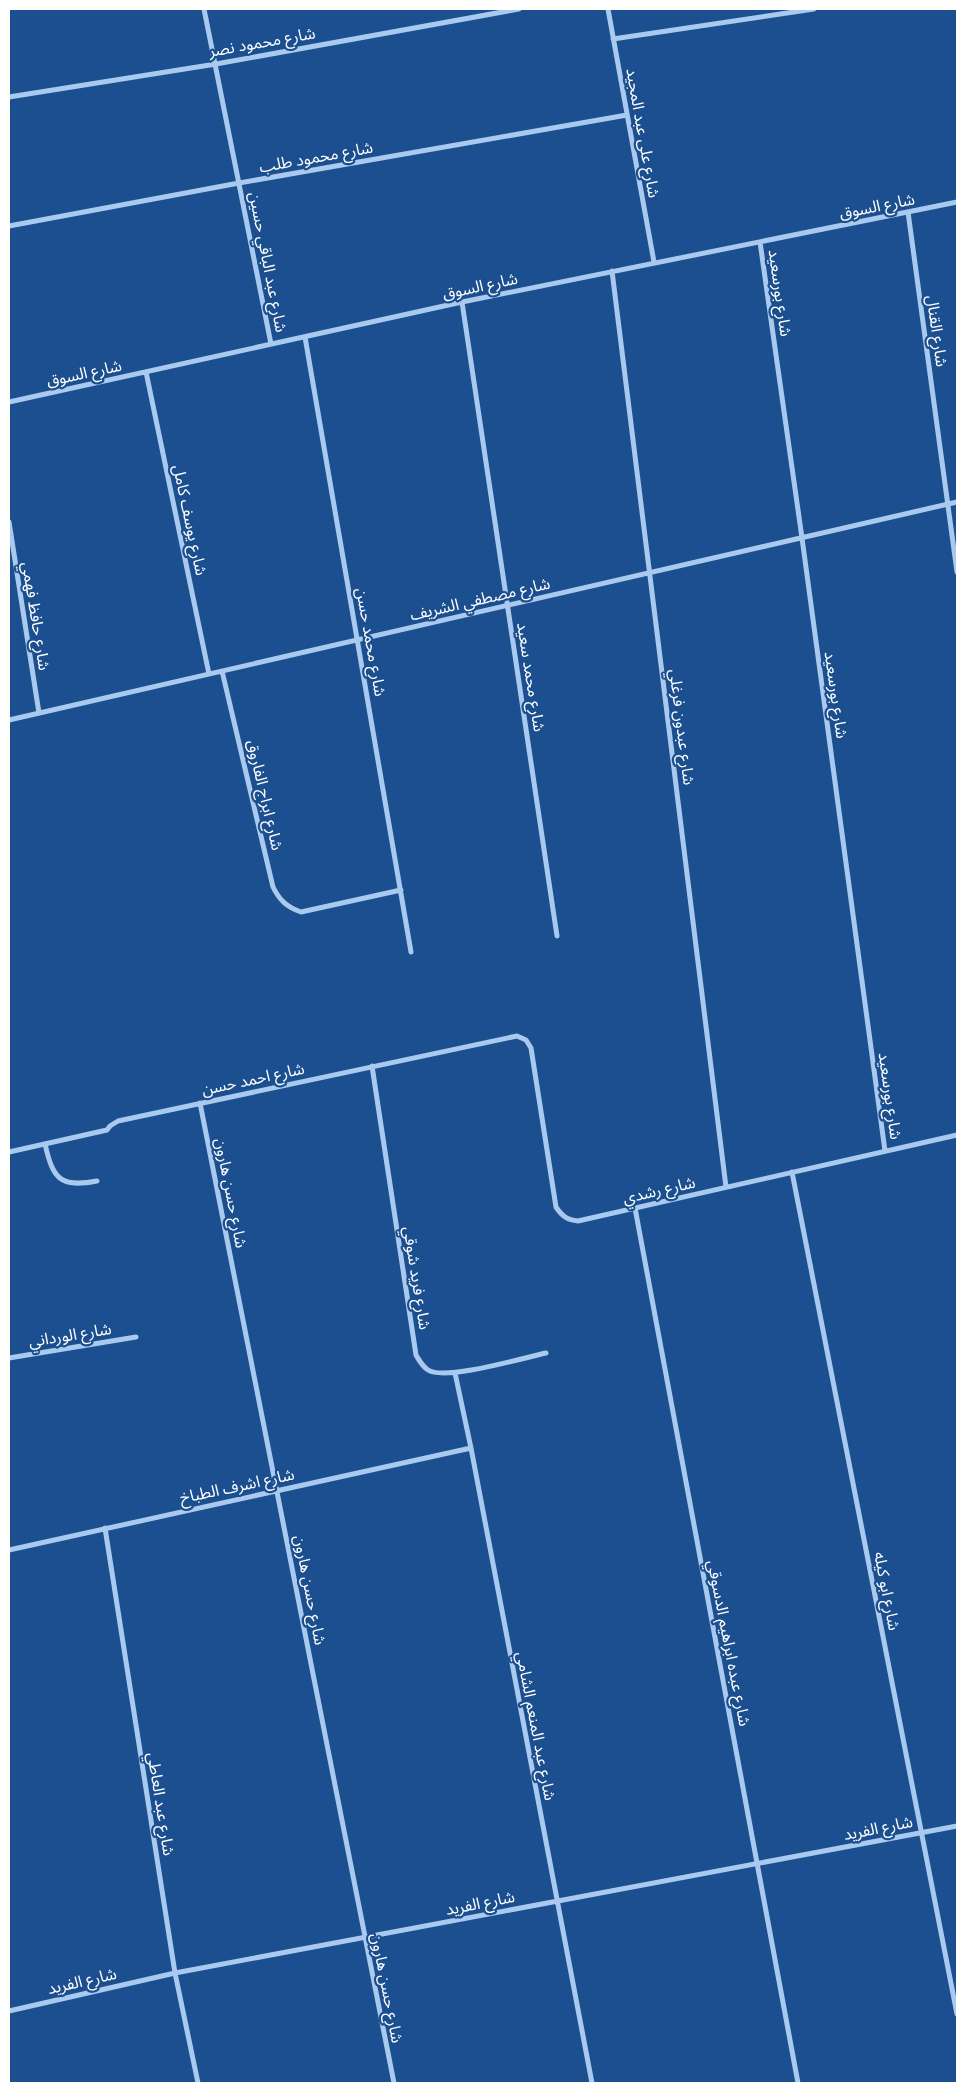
<svg xmlns="http://www.w3.org/2000/svg" width="966" height="2092" font-family="'Public Sans','Noto Sans Arabic',sans-serif">
	<style>
		.lines { fill: none; stroke-linecap: round; stroke-linejoin: round }
		.minor { stroke: #a9c9ee; stroke-width: 5 }
		.labels { text-anchor: middle; dominant-baseline: central; stroke-width: 4.5; stroke-linejoin: round; paint-order: stroke }
		.street-label { font-size: 16px; fill: #fff; stroke: #1b4f8f }
	</style>
	<rect width="100%" height="100%" fill="#1b4f8f"/>
	<g class="lines">
		<path class="minor" d="M 204,9 L 271,344
			M 608,9 L 654,262
			M 613,39 L 814,9
			M 9,97 L 216,64 L 519,9
			M 908,212 L 957,572
			M 9,226 L 239,183 L 627,115
			M 760,242 L 802,538 L 885,1151
			M 612,271 L 726,1187
			M 462,302 L 557,936
			M 305,337 L 411,952
			M 146,372 L 209,674
			M 9,402 L 462,302 L 957,202
			M 9,522 L 39,713
			M 222,671 L 273,887 C 280,901 287,907 301,912 L 401,890
			M 9,720 L 957,502
			M 372,1066 L 416,1355 C 419,1360 422,1366 428,1370 C 445,1381 523,1358 546,1353
			M 200,1103 L 394,2083
			M 45,1144 C 53,1179 60,1188 97,1181
			M 9,1152 L 107,1130 L 110,1126 L 118,1121 L 517,1036 L 526,1040 L 531,1048 L 556,1207 C 562,1216 567,1220 578,1221 L 957,1135
			M 792,1172 L 957,2014
			M 635,1208 L 798,2083
			M 9,1358 L 136,1337
			M 455,1373 L 471,1448 L 592,2083
			M 105,1528 L 175,1973 L 198,2083
			M 9,1550 L 471,1448
			M 9,2011 L 175,1973 L 957,1826"/>
	</g>
	<g class="labels">
		<g class="street-label">
			<text transform="translate(262 42) rotate(-10)">شارع محمود نصر</text>
			<text transform="translate(643 133) rotate(80)">شارع على عبد المجيد</text>
			<text transform="translate(316 157) rotate(-10)">شارع محمود طلب</text>
			<text transform="translate(877 206) rotate(-11)">شارع السوق</text>
			<text transform="translate(268 262) rotate(79)">شارع عبد الباقي حسين</text>
			<text transform="translate(480 286) rotate(-12)">شارع السوق</text>
			<text transform="translate(780 293) rotate(82)">شارع بورسعيد</text>
			<text transform="translate(937 331) rotate(82)">شارع القنال</text>
			<text transform="translate(84 373) rotate(-12)">شارع السوق</text>
			<text transform="translate(190 520) rotate(78)">شارع يوسف كامل</text>
			<text transform="translate(480 599) rotate(-13)">شارع مصطفي الشريف</text>
			<text transform="translate(36 616) rotate(81)">شارع حافظ فهمي</text>
			<text transform="translate(371 642) rotate(80)">شارع محمد حسن</text>
			<text transform="translate(531 677) rotate(81)">شارع محمد سعيد</text>
			<text transform="translate(836 695) rotate(82)">شارع بورسعيد</text>
			<text transform="translate(682 727) rotate(83)">شارع عبدون فرغلي</text>
			<text transform="translate(265 795) rotate(77)">شارع ابراج الفاروق</text>
			<text transform="translate(253 1079) rotate(-12)">شارع احمد حسن</text>
			<text transform="translate(890 1096) rotate(82)">شارع بورسعيد</text>
			<text transform="translate(659 1190) rotate(-13)">شارع رشدي</text>
			<text transform="translate(231 1193) rotate(79)">شارع حسن هارون</text>
			<text transform="translate(417 1278) rotate(81)">شارع فريد شوقي</text>
			<text transform="translate(70 1335) rotate(-9)">شارع الورداني</text>
			<text transform="translate(237 1486) rotate(-12)">شارع اشرف الطباخ</text>
			<text transform="translate(310 1590) rotate(79)">شارع حسن هارون</text>
			<text transform="translate(887 1591) rotate(79)">شارع ابو كيله</text>
			<text transform="translate(729 1643) rotate(79)">شارع عبده ابراهيم الدسوقي</text>
			<text transform="translate(536 1726) rotate(79)">شارع عبد المنعم الشامي</text>
			<text transform="translate(161 1804) rotate(81)">شارع عبد العاطي</text>
			<text transform="translate(878 1828) rotate(-11)">شارع الفريد</text>
			<text transform="translate(480 1903) rotate(-11)">شارع الفريد</text>
			<text transform="translate(82 1981) rotate(-13)">شارع الفريد</text>
			<text transform="translate(387 1988) rotate(79)">شارع حسن هارون</text>
		</g>
	</g>
	<rect width="966" height="2092" fill="none" stroke="#ffffff" stroke-width="20"/>
</svg>
